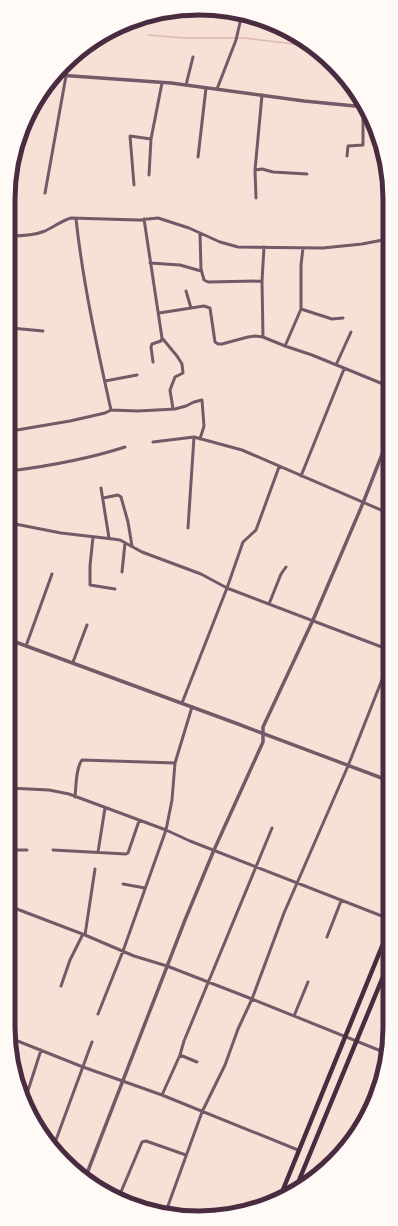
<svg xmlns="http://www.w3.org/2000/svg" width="398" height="1226" font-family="Raleway,sans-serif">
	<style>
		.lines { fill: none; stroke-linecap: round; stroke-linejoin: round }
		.stream { stroke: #dcb8b0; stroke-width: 1.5 }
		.minor { stroke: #755966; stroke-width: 3 }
		.tertiary { stroke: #755966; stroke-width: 3.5 }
		.trunk { stroke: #4a2c40; stroke-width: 4.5 }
		.rim { fill: none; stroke: #4a2c40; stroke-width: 5 }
	</style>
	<rect width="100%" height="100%" fill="#f7e1d7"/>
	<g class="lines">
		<path class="stream" d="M 148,35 L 185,38 L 244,38 L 311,46
			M 325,57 L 329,60"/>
		<path class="minor" d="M 186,85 L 193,57
			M 217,89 L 236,40 L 242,14
			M 347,156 L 348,146 L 363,145 L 363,107
			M 198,157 L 206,88
			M 255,170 L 262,169 L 273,172 L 307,174
			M 149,175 L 151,139 L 162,83
			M 134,185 L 130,136 L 151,139
			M 45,193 L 66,76
			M 256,198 L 255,170 L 262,95
			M 76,219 C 83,283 97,347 111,410
			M 144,219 L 162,338 L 177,356 L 182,364 L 183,373 L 175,377 L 170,390 L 173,409
			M 200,234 L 201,269 L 204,280 L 208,282 L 262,281
			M 11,236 C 23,236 35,235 45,231 C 54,227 61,221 71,218 L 138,220 L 158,218 L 189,228 L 220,242 L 238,247 L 323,248 L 362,244 L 388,239
			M 150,263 L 180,265 L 201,271
			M 186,291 L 191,308
			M 301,309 L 332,319 L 343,318
			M 159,313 L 204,306 L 210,308 L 215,342 L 218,344 L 222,344 L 248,337 L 255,336 L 263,337 L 285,346 L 312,355 L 388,386
			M 11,328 L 43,331
			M 263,337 L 262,281 L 264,247
			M 285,346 L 301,309 L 301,265 L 303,248
			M 153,362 L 151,347 L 152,344 L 161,341 L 162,338
			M 336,365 L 351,332
			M 105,381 L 137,375
			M 11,431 L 70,421 L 105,413 L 111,410 L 138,411 L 175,409 L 186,406 L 194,402 L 202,400 L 204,426 L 200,439
			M 153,442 L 194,437 L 242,450 L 388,513
			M 10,471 C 49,466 88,459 125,447
			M 301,476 L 344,369
			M 101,488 L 109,538
			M 103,498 L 118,495 L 121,497 L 128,522 L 132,546
			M 10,523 L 61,533 L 113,539 L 120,540 L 142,552 L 201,574 L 227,588 L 387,649
			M 188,528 L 194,437
			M 93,537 L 90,566 L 90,585 L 115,589
			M 122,572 L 125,543
			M 269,604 L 281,574 L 286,567
			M 26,646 L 52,574
			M 73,662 L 87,625
			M 182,703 L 227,588 L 243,542 L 256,530 L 279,467
			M 9,714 L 13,715
			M 9,788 L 49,790 L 69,794 L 166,830 L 190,841 L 387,918
			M 75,797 C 76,787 76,767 82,760 L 175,763
			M 9,850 L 27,850
			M 53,850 L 126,854 L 128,853 L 139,821
			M 98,852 L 105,808
			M 123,884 L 145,888
			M 9,906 L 85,935 L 134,956 L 167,966 L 252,999 L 386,1053
			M 85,935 L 95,869
			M 327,937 L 341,901
			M 61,986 L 70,960 L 83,934
			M 98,1014 L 123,951 L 166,830 L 172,800 L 175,763 L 192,707
			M 294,1016 L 308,982
			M 10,1038 L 83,1067 L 162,1095 L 298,1150
			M 180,1055 L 197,1062
			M 162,1095 L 180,1055 L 184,1041 L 272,828
			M 24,1103 L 41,1050
			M 53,1148 L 92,1042
			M 118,1199 L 142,1142 L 146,1141 L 186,1155
			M 165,1214 L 202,1112 L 225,1065 L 238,1029 L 252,999 L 284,913 L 348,766 L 387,667"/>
		<path class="tertiary" d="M 58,75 L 171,83 L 304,101 L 365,107
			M 10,640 L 238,724 L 387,780
			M 86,1176 L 185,920 L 214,850 L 263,742 L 263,727 L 313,620 L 363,503 L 388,439"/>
		<path class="trunk" d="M 295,1190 L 387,967
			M 280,1197 L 387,934"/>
	</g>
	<path d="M0 0H398V1226H0ZM199 15H199A184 184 0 0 1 383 199V1027A184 184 0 0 1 199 1211H199A184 184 0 0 1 15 1027V199A184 184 0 0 1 199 15Z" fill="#fffaf5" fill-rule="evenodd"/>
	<path class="rim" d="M199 15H199A184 184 0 0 1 383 199V1027A184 184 0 0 1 199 1211H199A184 184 0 0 1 15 1027V199A184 184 0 0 1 199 15Z"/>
</svg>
